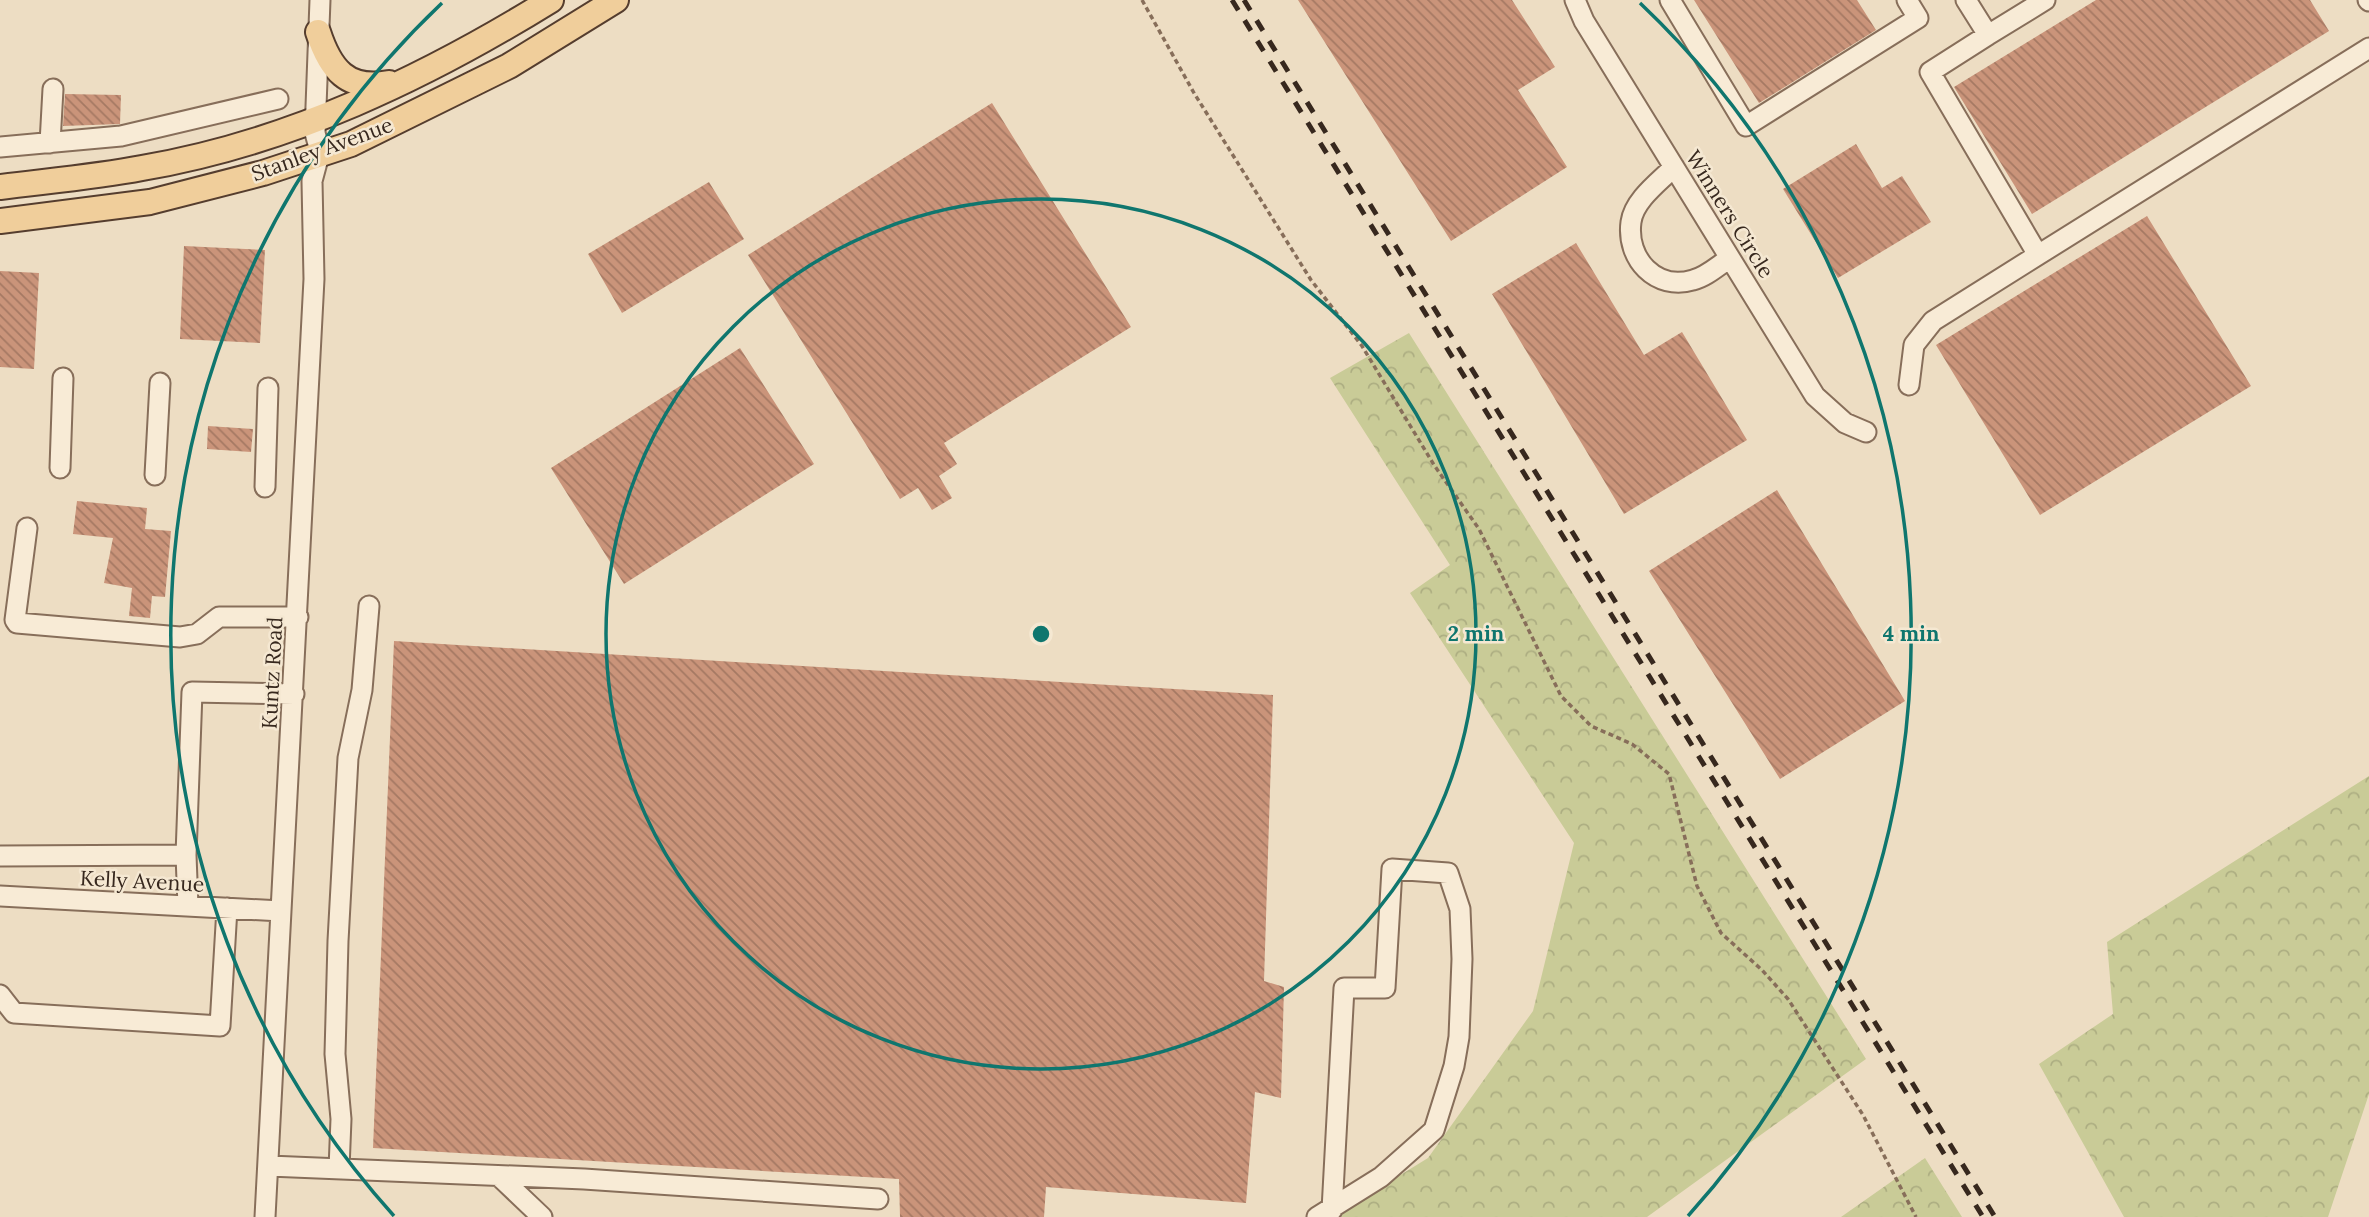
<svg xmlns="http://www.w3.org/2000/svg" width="2369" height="1217" font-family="Lora,serif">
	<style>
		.forest { fill: url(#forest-crowns) }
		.building { fill: url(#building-back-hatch) }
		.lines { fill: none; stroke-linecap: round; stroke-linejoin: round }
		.minor-casing { stroke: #876e5a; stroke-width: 23 }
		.major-casing { stroke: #553d2e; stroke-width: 28 }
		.path { stroke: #876e5a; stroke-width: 3.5; stroke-dasharray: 5 3.5; stroke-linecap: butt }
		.minor { stroke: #f8ebd6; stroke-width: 19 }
		.major { stroke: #f0ce9b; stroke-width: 24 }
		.rail { stroke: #37281e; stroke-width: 5; stroke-dasharray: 12 12; stroke-linecap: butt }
		.ring { fill: none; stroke: #0f766e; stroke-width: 3.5 }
		.labels { text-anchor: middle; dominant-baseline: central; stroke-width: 5; stroke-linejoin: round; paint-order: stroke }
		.street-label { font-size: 21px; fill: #37281e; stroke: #f5e8d2 }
		.centre { fill: #0f766e; stroke: #f5e8d2; stroke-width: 3.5 }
		.ring-label { font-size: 21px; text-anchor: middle; font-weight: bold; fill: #0f766e; stroke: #f5e8d2; stroke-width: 5; stroke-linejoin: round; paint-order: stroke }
	</style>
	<defs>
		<pattern id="forest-crowns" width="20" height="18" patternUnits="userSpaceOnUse" patternTransform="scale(1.75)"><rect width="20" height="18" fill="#c9cb97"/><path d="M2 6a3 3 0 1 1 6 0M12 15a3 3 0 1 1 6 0" fill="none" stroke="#adae82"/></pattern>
		<pattern id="building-back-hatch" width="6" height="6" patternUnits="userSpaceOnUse" patternTransform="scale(1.75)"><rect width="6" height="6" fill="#ca947a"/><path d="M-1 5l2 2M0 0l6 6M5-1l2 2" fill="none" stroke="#a57963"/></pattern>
	</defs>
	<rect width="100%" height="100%" fill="#edddc3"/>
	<path class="forest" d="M 1409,333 L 1866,1059 L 1647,1217 L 1332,1217 L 1428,1158 L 1533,1011 L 1574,843 L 1410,593 L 1450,565 L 1330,378 Z
		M 2369,776 L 2369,1094 L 2328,1217 L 2124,1217 L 2039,1064 L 2113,1014 L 2107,942 Z
		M 1925,1158 L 1962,1217 L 1841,1217 Z"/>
	<path class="building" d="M 1298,0 L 1512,0 L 1555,67 L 1518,90 L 1567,167 L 1451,241 Z
		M 1694,0 L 1857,0 L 1876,30 L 1759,103 Z
		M 2096,0 L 2310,0 L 2329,31 L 2032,214 L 1954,87 Z
		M 65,94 L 121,95 L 120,124 L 63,126 Z
		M 992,103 L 1131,327 L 944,443 L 957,464 L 939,476 L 952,498 L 932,510 L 918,488 L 900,499 L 748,255 Z
		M 1856,144 L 1882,188 L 1902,176 L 1931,222 L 1838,278 L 1783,189 Z
		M 709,182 L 744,239 L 622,313 L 588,254 Z
		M 2147,216 L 2251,386 L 2040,515 L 1936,345 Z
		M 1576,243 L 1644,355 L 1682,332 L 1747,440 L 1624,514 L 1492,294 Z
		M 184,246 L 265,250 L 260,343 L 180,339 Z
		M 0,271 L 39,273 L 34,369 L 0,367 Z
		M 740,348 L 814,464 L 624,584 L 551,468 Z
		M 208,426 L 253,429 L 251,452 L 207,449 Z
		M 1777,490 L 1905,701 L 1780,779 L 1649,571 Z
		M 77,501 L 147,508 L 145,529 L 171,531 L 165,597 L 152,596 L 150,618 L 129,616 L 132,588 L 104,583 L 113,538 L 73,534 Z
		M 394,641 L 1273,695 L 1264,981 L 1284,987 L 1281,1098 L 1255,1092 L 1246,1203 L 1046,1187 L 1044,1217 L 900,1217 L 899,1179 L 373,1148 Z"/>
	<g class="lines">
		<g class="minor-casing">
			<path id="minor" d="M 1575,0 L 1584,21 L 1815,396 L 1845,423 L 1866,432
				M 1670,0 L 1746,126 L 1918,18 L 1907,0
				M 1966,0 L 1988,35 L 2045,0
				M 2368,0 L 2369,1
				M 50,143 L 53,89
				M 0,147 L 121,136 L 278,99
				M 1674,167 C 1659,182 1634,200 1631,222 C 1626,259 1656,291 1693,280 C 1706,277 1719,265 1730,258
				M 2038,255 L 2369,48
				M 1909,385 L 1914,345 L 1933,321 L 2038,255 L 1930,72 L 1988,35
				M 60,468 L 63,378
				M 155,475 L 160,383
				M 265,487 L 268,388
				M 27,528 L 15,620 L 17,623 L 180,637 L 197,634 L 219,617 L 298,617
				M 186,855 L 192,692 L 294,694
				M 0,856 L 186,855 L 188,906
				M 0,896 L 281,911
				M 0,995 L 14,1013 L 220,1026 L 227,908
				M 269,1166 L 584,1179 L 878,1199
				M 339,1169 L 341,1119 L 335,1054 L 338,941 L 348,758 L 362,690 L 369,606
				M 499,1176 L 542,1217
				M 265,1217 L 314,279 L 312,181 L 320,151 L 315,133 L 320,0
				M 1317,1217 L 1381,1177 L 1434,1130 L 1454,1066 L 1459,1037 L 1462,959 L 1460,909 L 1448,873 L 1392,869 L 1385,988 L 1344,988 L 1332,1210"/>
		</g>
		<g class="major-casing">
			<path id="major" d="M 318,32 C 330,69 347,91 389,83
				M 0,187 C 47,181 95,177 142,168 C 289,143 425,78 551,0
				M 0,221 L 150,202 L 263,173 L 351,144 L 509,66 L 616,0"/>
		</g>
		<path class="path" d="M 1142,0 L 1194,93 L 1311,280 L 1362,346 L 1434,465 L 1479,529 L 1561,696 L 1591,726 L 1632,744 L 1669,774 L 1697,886 L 1721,933 L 1762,970 L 1788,999 L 1863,1115 L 1916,1217"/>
		<use href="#minor" class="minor"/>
		<use href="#major" class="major"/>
		<path class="rail" d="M 1232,0 L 1983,1217
			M 1244,0 L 1995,1217"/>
	</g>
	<g class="ring">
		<circle cx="1041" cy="634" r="435"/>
		<path d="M394 1216A870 870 0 0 1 442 3M1640 3A870 870 0 0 1 1688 1216"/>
	</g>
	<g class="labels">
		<g class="street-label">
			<text transform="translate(322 149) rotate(-20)">Stanley Avenue</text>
			<text transform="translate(1730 214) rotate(58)">Winners Circle</text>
			<text transform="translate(272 673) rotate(-87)">Kuntz Road</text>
			<text transform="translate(142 881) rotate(3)">Kelly Avenue</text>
		</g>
	</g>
	<circle cx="1041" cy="634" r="10" class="centre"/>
	<g class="ring-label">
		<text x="1476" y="641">2 min</text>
		<text x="1911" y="641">4 min</text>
	</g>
</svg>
